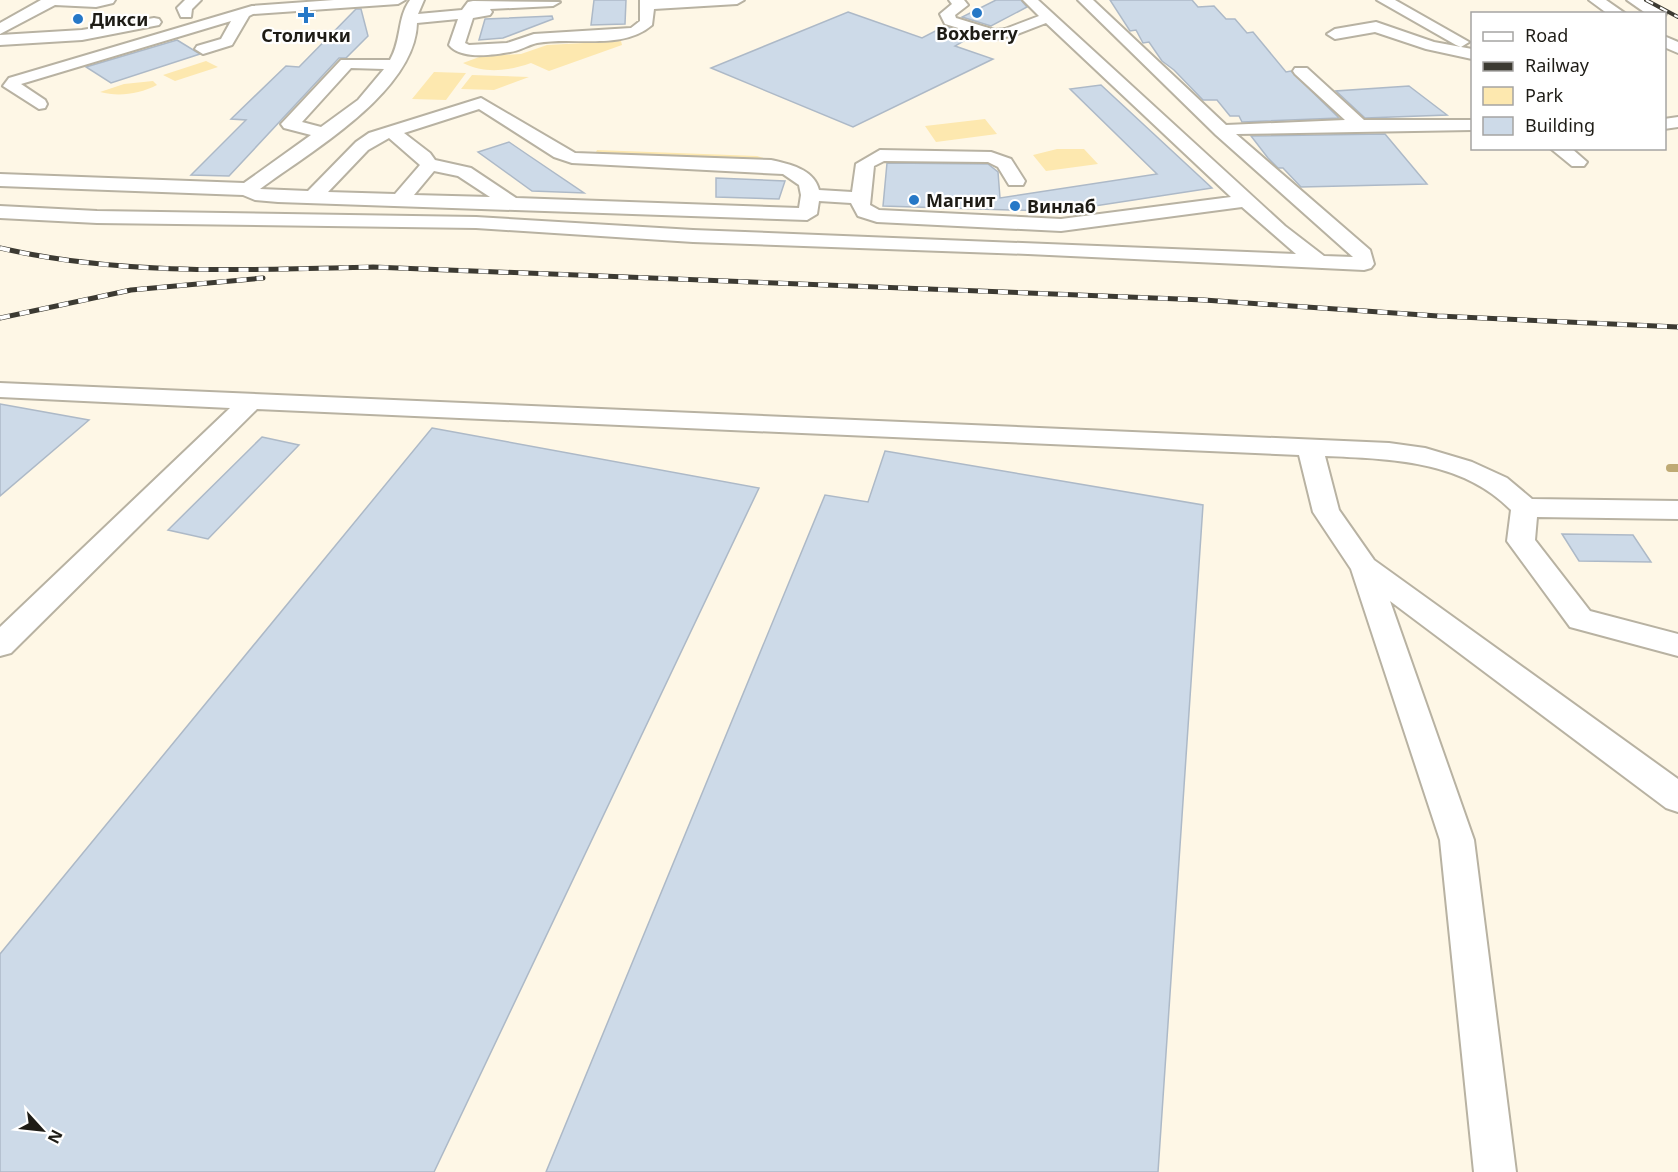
<svg xmlns="http://www.w3.org/2000/svg" width="1678" height="1172" font-family="'Noto Sans',sans-serif">
	<style>
		.green { fill: #fde8af }
		.lines { fill: none; stroke-linecap: round; stroke-linejoin: round }
		.stream { stroke: #bfaa74; stroke-width: 8 }
		.building { fill: #cddae8; stroke: #adb9c7; stroke-width: 1.5 }
		.minor-casing { stroke: #b8b2a2; stroke-width: 4 }
		.minor { fill: #fff; fill-rule: evenodd }
		.rail-far1-casing { stroke: #3c3a32; stroke-width: 4 }
		.rail-casing { stroke: #3c3a32; stroke-width: 5 }
		.rail-far1 { stroke: #fff; stroke-width: 2; stroke-dasharray: 8; stroke-linecap: butt }
		.rail { stroke: #fff; stroke-width: 4; stroke-dasharray: 10; stroke-linecap: butt }
		.poi-dot { fill: #2678c7; stroke: #fff; stroke-width: 2 }
		.labels { text-anchor: middle; dominant-baseline: central; stroke-width: 4.5; stroke-linejoin: round; paint-order: stroke }
		.far-poi-label { font-size: 18px; font-weight: bold; fill: #1e1c16; stroke: #fff; text-anchor: start }
	</style>
	<rect width="100%" height="100%" fill="#fef7e6"/>
	<path class="green" d="M 621,41 L 622,45 L 549,71 L 531,63 C 508,71 485,74 463,63 L 482,56 L 521,54 L 547,45 Z
		M 206,61 L 218,67 L 175,81 L 163,75 Z
		M 434,72 L 466,73 L 446,100 L 412,99 Z
		M 472,75 L 529,77 L 494,90 L 461,89 Z
		M 153,81 L 157,85 C 139,94 119,97 100,92 L 124,84 Z
		M 985,119 L 997,134 L 936,142 L 925,126 Z
		M 1057,149 L 1084,149 L 1098,164 L 1046,171 L 1033,155 Z
		M 597,150 L 757,156 L 778,163 L 594,156 Z"/>
	<g class="lines">
		<path class="stream" d="M 1670,468 L 1678,468"/>
	</g>
	<path class="building" d="M 594,0 L 626,0 L 625,24 L 591,25 Z
		M 996,0 L 1021,0 L 1027,7 L 991,26 L 962,17 Z
		M 1110,0 L 1192,0 L 1198,7 L 1214,6 L 1226,19 L 1235,19 L 1247,33 L 1253,32 L 1286,72 L 1291,71 L 1339,118 L 1242,122 L 1239,116 L 1230,116 L 1217,100 L 1203,100 L 1174,70 L 1162,61 L 1149,42 L 1143,43 L 1136,30 L 1130,31 Z
		M 356,9 L 361,9 L 368,36 L 346,58 L 339,58 L 229,176 L 191,175 L 246,120 L 231,119 L 286,66 L 299,67 Z
		M 848,12 L 922,38 L 945,26 L 974,35 L 955,46 L 993,59 L 853,127 L 711,68 Z
		M 552,16 L 553,19 L 503,38 L 479,40 L 485,19 Z
		M 177,40 L 200,54 L 111,83 L 86,67 Z
		M 1101,85 L 1212,188 L 1049,213 L 1046,211 L 883,206 L 887,163 L 988,164 L 998,172 L 1000,198 L 1157,174 L 1070,89 Z
		M 1409,86 L 1447,115 L 1365,118 L 1336,91 Z
		M 1385,134 L 1427,184 L 1301,187 L 1283,168 L 1278,168 L 1268,158 L 1251,136 Z
		M 509,142 L 528,155 L 584,193 L 532,191 L 478,152 Z
		M 716,178 L 785,181 L 779,199 L 716,197 Z
		M 0,404 L 89,420 L 0,496 Z
		M 432,428 L 759,488 L 434,1172 L 0,1172 L 0,954 Z
		M 262,437 L 299,445 L 208,539 L 168,530 Z
		M 885,451 L 1203,505 L 1158,1172 L 546,1172 L 825,495 L 868,502 Z
		M 1562,534 L 1633,535 L 1651,562 L 1579,561 Z"/>
	<g class="lines">
		<g class="minor-casing">
			<path id="minor" d="M 41,0 L 115,0 L 113,3 L 96,7 L 55,5 L 0,34 L 0,23 Z
				M 185,0 L 201,0 L 192,9 L 191,17 L 181,17 L 177,8 Z
				M 334,0 L 405,0 L 398,4 L 253,14 L 249,16 L 232,45 L 203,54 L 195,49 L 197,46 L 221,39 L 231,21 L 21,84 L 45,100 L 47,104 L 45,108 L 39,109 L 3,86 L 9,78 L 252,6 Z
				M 410,0 L 424,0 L 418,14 L 462,10 L 468,2 L 473,1 L 560,2 L 553,6 L 490,9 L 492,12 L 490,15 L 473,18 L 465,43 L 469,45 L 507,43 L 534,34 L 631,28 L 640,21 L 640,0 L 744,0 L 737,4 L 654,9 L 652,25 C 622,51 574,36 537,43 C 528,45 519,51 510,52 C 493,55 461,60 449,45 L 458,19 L 417,23 C 415,92 311,151 260,189 L 308,191 L 356,142 L 369,133 L 481,98 L 575,153 L 771,160 C 789,164 814,169 819,190 L 852,192 L 856,164 L 880,150 L 991,152 L 1011,159 L 1025,181 L 1023,185 L 1009,185 L 998,167 L 988,162 L 884,161 L 874,166 L 870,205 L 879,210 L 1061,219 L 1231,197 L 1046,23 L 1015,35 L 995,39 L 945,24 L 940,14 L 952,4 L 949,0 L 964,0 L 968,5 L 955,15 L 956,18 L 995,30 L 1005,29 L 1039,16 L 1023,0 L 1038,0 L 1285,226 L 1324,256 L 1353,257 L 1216,135 L 1078,0 L 1093,0 L 1226,125 L 1345,120 L 1295,74 L 1293,71 L 1295,68 L 1307,68 L 1364,120 L 1472,120 L 1472,130 L 1236,134 L 1370,250 L 1374,264 L 1371,268 L 1364,270 L 1028,254 L 693,242 L 476,228 L 97,223 L 0,218 L 0,206 L 97,211 L 476,217 L 693,230 L 1296,254 L 1242,207 L 1061,231 L 877,222 L 858,216 L 851,203 L 819,201 L 817,214 L 807,220 L 278,202 L 255,200 L 243,195 L 0,186 L 0,174 L 244,183 L 311,135 L 284,128 L 281,124 L 341,60 L 390,60 C 402,39 397,18 410,0 ZM 351,68 L 384,69 L 358,100 L 321,127 L 302,122 ZM 479,109 L 554,157 L 572,163 L 783,174 L 799,185 L 801,195 L 799,208 L 516,198 L 471,168 L 435,160 L 430,153 L 404,133 ZM 389,138 L 420,165 L 395,194 L 328,192 L 368,150 ZM 434,171 L 458,176 L 490,197 L 414,195 Z
				M 1377,0 L 1395,0 L 1469,42 L 1461,47 L 1456,45 Z
				M 1589,0 L 1606,0 L 1626,14 L 1608,14 Z
				M 1627,0 L 1645,0 L 1666,14 L 1664,17 L 1664,14 L 1647,14 Z
				M 154,18 L 159,19 L 161,22 L 159,25 L 82,40 L 0,45 L 0,35 L 82,30 Z
				M 1376,22 L 1434,42 L 1472,49 L 1472,59 L 1426,49 L 1375,32 L 1335,39 L 1327,34 L 1335,29 Z
				M 1664,36 L 1678,42 L 1678,53 L 1664,47 Z
				M 1678,117 L 1678,127 L 1664,129 L 1664,119 Z
				M 1550,148 L 1571,148 L 1587,162 L 1584,166 L 1572,166 Z
				M 0,383 L 1389,443 L 1425,448 L 1472,462 L 1507,478 L 1532,499 L 1678,501 L 1678,519 L 1537,517 L 1535,540 L 1590,611 L 1678,634 L 1678,656 L 1570,627 L 1507,541 L 1511,510 C 1462,460 1391,459 1325,456 L 1339,510 L 1374,560 L 1678,779 L 1678,812 L 1666,808 L 1390,601 L 1474,840 L 1516,1172 L 1474,1172 L 1440,840 L 1351,569 L 1313,512 L 1299,455 L 257,409 L 11,653 L 0,656 L 0,627 L 230,408 L 0,397 Z"/>
		</g>
		<use href="#minor" class="minor"/>
		<g class="rail-far1-casing">
			<path id="rail-far1" d="M 1646,0 L 1678,17"/>
		</g>
		<g class="rail-casing">
			<path id="rail" d="M 0,248 C 121,276 250,270 373,267 L 1204,300 L 1438,316 L 1678,327
				M 0,318 L 131,290 L 263,278"/>
		</g>
		<use href="#rail-far1" class="rail-far1"/>
		<use href="#rail" class="rail"/>
	</g>
	<g class="poi-dot">
		<circle cx="977" cy="13" r="6"/>
		<path d="M303 6h6v6h6v6h-6v6h-6v-6h-6v-6h6z"/>
		<circle cx="78" cy="19" r="6"/>
		<circle cx="914" cy="200" r="6"/>
		<circle cx="1015" cy="206" r="6"/>
	</g>
	<g class="labels">
		<g class="far-poi-label">
			<text x="90" y="19">Дикси</text>
			<text x="977" y="33" text-anchor="middle">Boxberry</text>
			<text x="306" y="35" text-anchor="middle">Столички</text>
			<text x="926" y="200">Магнит</text>
			<text x="1027" y="206">Винлаб</text>
		</g>
	</g>
	<rect x="1471" y="12" width="195" height="138" fill="#ffffff" stroke="#a5a4a2" stroke-width="1.5"/>
	<rect x="1483" y="32" width="30" height="9" fill="#ffffff" stroke="#a5a4a2" stroke-width="1.5"/>
	<text x="1525" y="42" font-size="18" fill="#1e1c16">Road</text>
	<rect x="1483" y="62" width="30" height="9" fill="#3c3a32" stroke="#a5a4a2" stroke-width="1.5"/>
	<text x="1525" y="72" font-size="18" fill="#1e1c16">Railway</text>
	<rect x="1483" y="87" width="30" height="18" fill="#fde8af" stroke="#a5a4a2" stroke-width="1.5"/>
	<text x="1525" y="102" font-size="18" fill="#1e1c16">Park</text>
	<rect x="1483" y="117" width="30" height="18" fill="#cddae8" stroke="#a5a4a2" stroke-width="1.5"/>
	<text x="1525" y="132" font-size="18" fill="#1e1c16">Building</text>
	<g transform="translate(42 1130) rotate(117)" stroke="#ffffff" stroke-width="4.5" paint-order="stroke">
	<path d="M0-4.5L10 22L0 15L-10 22Z" fill="#1e1c16"/>
	<text y="-9" font-size="16" font-weight="bold" text-anchor="middle" fill="#1e1c16">N</text>
	</g>
</svg>
